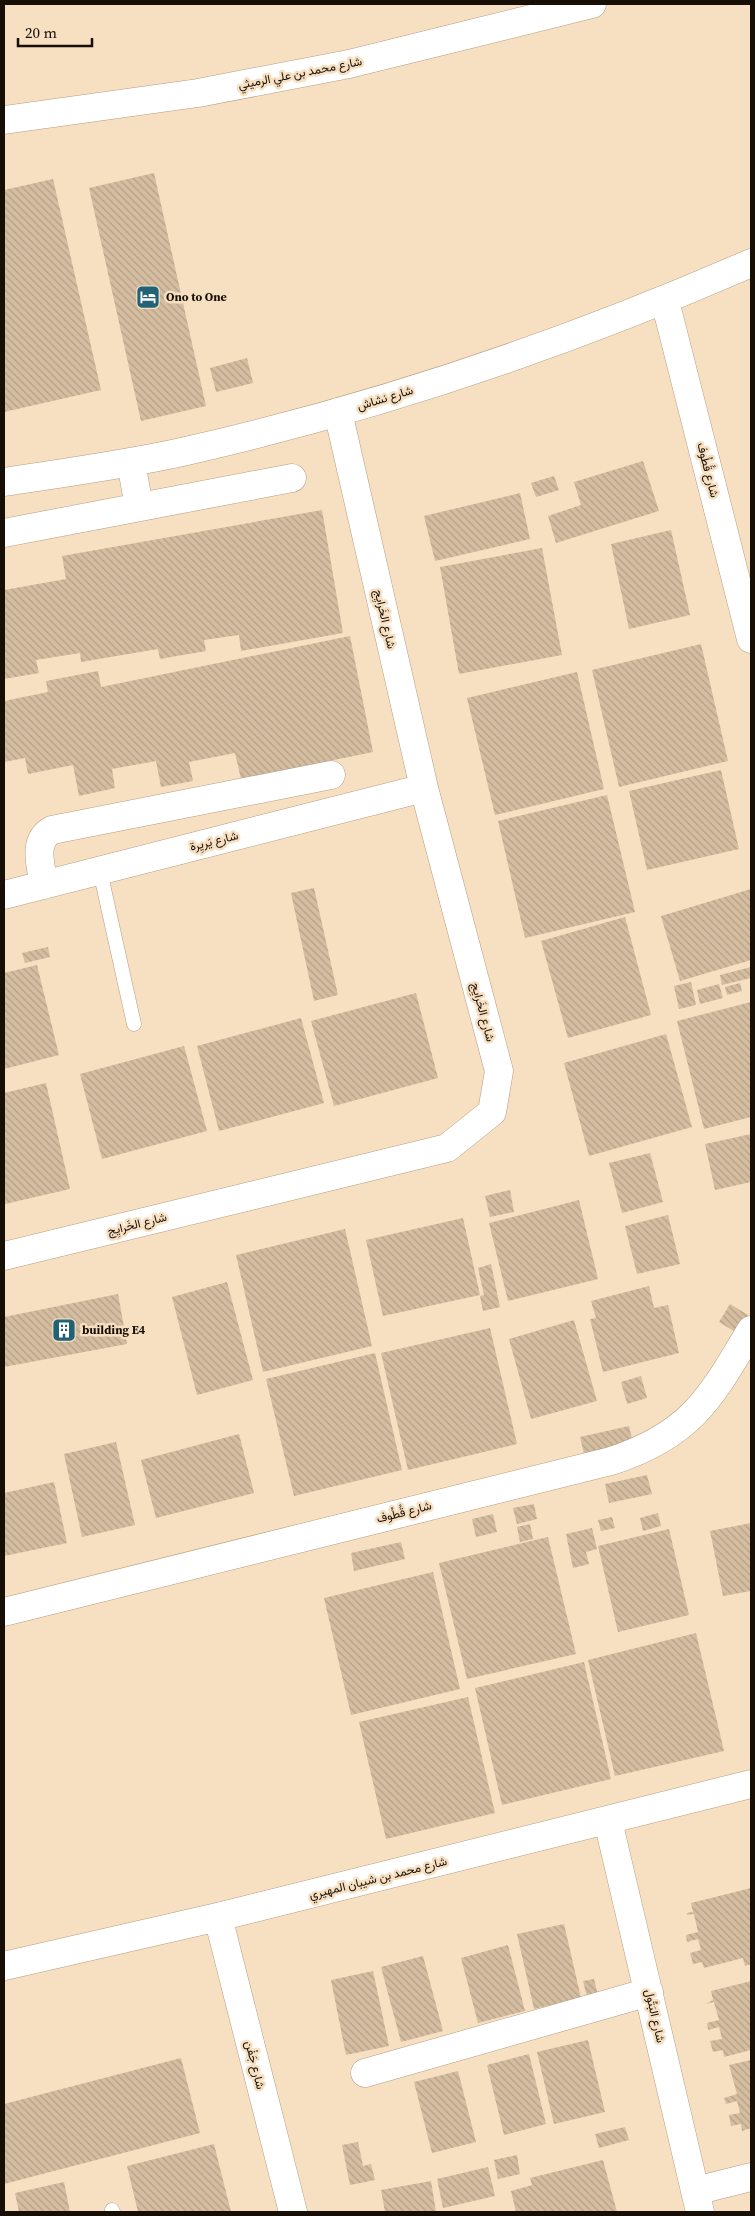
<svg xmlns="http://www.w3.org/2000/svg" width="755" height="2216" font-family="'Source Serif 4',Vazirmatn,serif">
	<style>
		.building { fill: url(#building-back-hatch) }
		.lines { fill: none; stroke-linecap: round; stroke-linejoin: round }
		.service-casing { stroke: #b59e82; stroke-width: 15 }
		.minor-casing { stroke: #b59e82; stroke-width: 29 }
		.service { stroke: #fff; stroke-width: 14 }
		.minor { stroke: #fff; stroke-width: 28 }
		.labels { text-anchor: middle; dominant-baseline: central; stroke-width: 5; stroke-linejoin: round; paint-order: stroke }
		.street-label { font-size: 12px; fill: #170f05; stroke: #f7dfc2 }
		.poi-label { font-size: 12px; font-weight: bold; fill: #170f05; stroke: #f7dfc2; text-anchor: start }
	</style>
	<defs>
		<pattern id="building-back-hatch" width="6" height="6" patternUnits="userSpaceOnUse" patternTransform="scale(1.25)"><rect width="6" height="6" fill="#d4bda0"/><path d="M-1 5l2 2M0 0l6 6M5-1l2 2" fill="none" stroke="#b5a188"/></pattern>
	</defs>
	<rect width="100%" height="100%" fill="#f7dfc2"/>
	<path class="building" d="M 154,173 L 206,406 L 141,421 L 89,188 Z
		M 53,179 L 101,390 L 4,412 L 4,190 Z
		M 247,358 L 253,383 L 216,392 L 210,368 Z
		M 643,461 L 659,511 L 556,543 L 548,516 L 581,505 L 574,482 Z
		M 554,476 L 559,490 L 536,497 L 531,483 Z
		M 520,493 L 530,539 L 435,561 L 424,516 Z
		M 322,510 L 343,633 L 241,651 L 239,635 L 204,640 L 206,651 L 160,659 L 158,649 L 81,662 L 80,653 L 36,660 L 39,673 L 4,679 L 4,590 L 66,579 L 62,556 Z
		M 671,530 L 690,615 L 629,629 L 611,544 Z
		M 542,548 L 562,655 L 459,674 L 440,567 Z
		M 350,636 L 373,752 L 241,779 L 235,753 L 189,762 L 193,781 L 161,787 L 156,761 L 112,769 L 115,788 L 79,796 L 73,765 L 28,774 L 25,758 L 4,762 L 4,701 L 48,692 L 46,681 L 98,671 L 101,687 Z
		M 701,644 L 728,761 L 619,787 L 592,670 Z
		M 577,672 L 604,789 L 495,815 L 467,698 Z
		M 721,770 L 739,849 L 647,870 L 629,791 Z
		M 607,795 L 635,912 L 525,938 L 498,821 Z
		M 314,888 L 338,995 L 314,1001 L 291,893 Z
		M 751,889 L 751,960 L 680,981 L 661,916 Z
		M 625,917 L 651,1015 L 568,1038 L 541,941 Z
		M 48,947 L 50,957 L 25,963 L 22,953 Z
		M 37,965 L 59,1055 L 4,1069 L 4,973 Z
		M 751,967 L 751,978 L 722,985 L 720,975 Z
		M 691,982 L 696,1005 L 679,1009 L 674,986 Z
		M 740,983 L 742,991 L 727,995 L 725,987 Z
		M 719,984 L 723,998 L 700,1004 L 697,990 Z
		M 416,993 L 438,1078 L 334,1106 L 311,1021 Z
		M 751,1002 L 751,1117 L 704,1129 L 677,1021 Z
		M 301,1018 L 324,1103 L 219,1131 L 197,1046 Z
		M 666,1034 L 692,1127 L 589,1156 L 564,1063 Z
		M 184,1046 L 207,1131 L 102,1159 L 80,1074 Z
		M 46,1083 L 70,1189 L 5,1204 L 4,1093 Z
		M 751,1134 L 751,1182 L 715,1190 L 705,1144 Z
		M 650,1153 L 663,1202 L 622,1213 L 609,1163 Z
		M 510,1190 L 514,1212 L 490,1217 L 485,1196 Z
		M 579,1200 L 598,1279 L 508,1301 L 489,1223 Z
		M 668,1215 L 680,1264 L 637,1274 L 625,1226 Z
		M 463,1218 L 480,1295 L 383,1316 L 366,1240 Z
		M 345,1229 L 372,1346 L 263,1372 L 236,1255 Z
		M 491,1264 L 500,1307 L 483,1311 L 480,1296 L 484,1295 L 478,1268 Z
		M 227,1282 L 253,1380 L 197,1395 L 172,1297 Z
		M 649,1286 L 654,1308 L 668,1305 L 679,1353 L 603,1372 L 590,1319 L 596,1318 L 591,1301 Z
		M 118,1294 L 127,1344 L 4,1367 L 4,1317 Z
		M 730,1304 L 748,1315 L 737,1333 L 719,1322 Z
		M 574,1320 L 597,1401 L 531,1419 L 509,1339 Z
		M 490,1328 L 517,1444 L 408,1470 L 381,1353 Z
		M 375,1353 L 402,1470 L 294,1496 L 266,1379 Z
		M 641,1376 L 647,1398 L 627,1404 L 621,1382 Z
		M 629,1426 L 633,1443 L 584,1454 L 580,1437 Z
		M 239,1434 L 254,1493 L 156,1518 L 141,1460 Z
		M 116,1442 L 135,1525 L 82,1537 L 64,1454 Z
		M 647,1475 L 652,1494 L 609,1503 L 605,1484 Z
		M 54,1482 L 67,1543 L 4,1556 L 4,1493 Z
		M 534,1504 L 537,1519 L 517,1524 L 513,1508 Z
		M 658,1513 L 661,1526 L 643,1531 L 640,1518 Z
		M 493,1514 L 497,1532 L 476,1537 L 472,1519 Z
		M 612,1517 L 615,1528 L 601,1531 L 598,1520 Z
		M 751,1523 L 751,1591 L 723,1596 L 710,1531 Z
		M 530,1524 L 533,1539 L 520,1542 L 517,1527 Z
		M 592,1528 L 597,1549 L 586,1552 L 589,1564 L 573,1568 L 566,1534 Z
		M 669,1529 L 689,1615 L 618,1632 L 598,1546 Z
		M 548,1537 L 576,1654 L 467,1679 L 439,1563 Z
		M 401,1542 L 405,1559 L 354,1571 L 351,1553 Z
		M 433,1572 L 460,1689 L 351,1715 L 324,1598 Z
		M 696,1633 L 724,1751 L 615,1776 L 588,1660 Z
		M 584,1662 L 611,1779 L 502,1805 L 475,1688 Z
		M 468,1697 L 495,1813 L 386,1839 L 359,1722 Z
		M 751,1888 L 751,1964 L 745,1966 L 743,1958 L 704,1968 L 702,1962 L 693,1964 L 690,1953 L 701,1950 L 698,1939 L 687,1942 L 686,1935 L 698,1932 L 694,1914 L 687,1915 L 687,1913 L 693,1912 L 691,1903 Z
		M 564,1924 L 581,1998 L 534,2009 L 517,1934 Z
		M 508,1945 L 525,2011 L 478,2023 L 461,1958 Z
		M 423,1956 L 443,2031 L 401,2042 L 381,1967 Z
		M 373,1971 L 389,2046 L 346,2055 L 331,1980 Z
		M 594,1979 L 598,1995 L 587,1997 L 583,1981 Z
		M 751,1981 L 751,2050 L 724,2057 L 723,2050 L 713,2052 L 710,2041 L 722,2039 L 719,2027 L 708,2030 L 707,2023 L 719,2020 L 714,2002 L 706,2004 L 713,2000 L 711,1991 Z
		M 588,2040 L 605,2112 L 554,2124 L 537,2052 Z
		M 529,2054 L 546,2124 L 504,2135 L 487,2065 Z
		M 181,2058 L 200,2133 L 4,2184 L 4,2104 Z
		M 751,2060 L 751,2128 L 742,2131 L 741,2124 L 731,2126 L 729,2115 L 740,2113 L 737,2101 L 726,2104 L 724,2098 L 737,2094 L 729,2065 Z
		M 458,2071 L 476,2142 L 432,2153 L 414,2082 Z
		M 625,2127 L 629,2140 L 599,2148 L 595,2134 Z
		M 358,2142 L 363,2166 L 371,2164 L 375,2180 L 350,2185 L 342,2145 Z
		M 214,2144 L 231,2212 L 138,2212 L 127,2166 Z
		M 517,2155 L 520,2174 L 498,2179 L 494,2160 Z
		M 603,2160 L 617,2212 L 516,2212 L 511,2191 L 532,2185 L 530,2178 Z
		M 488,2167 L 495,2196 L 443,2208 L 437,2179 Z
		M 431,2181 L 436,2212 L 385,2212 L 381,2190 Z
		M 64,2182 L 70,2212 L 19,2212 L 15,2193 Z"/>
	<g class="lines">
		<g class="service-casing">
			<path id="service" d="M 100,871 L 134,1024
				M 112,2210 L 113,2212"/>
		</g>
		<g class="minor-casing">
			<path id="minor" d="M 4,120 L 198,93 L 349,64 L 592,4
				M 665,301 L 751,639
				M 131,462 L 139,507
				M 4,482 C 63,473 123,465 182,452 C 377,408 568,343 751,263
				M 4,533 L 292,478
				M 44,885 C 41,866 32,841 52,830 L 331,775
				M 4,895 L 424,788
				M 4,1256 L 447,1148 L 492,1112 L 499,1071 L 424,788 L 338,412
				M 4,1612 L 611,1461 C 691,1435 710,1399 751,1330
				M 608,1821 L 700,2212
				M 218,1917 L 293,2212
				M 4,1966 L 218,1917 L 751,1784
				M 365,2073 L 649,1992
				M 695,2191 L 751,2177"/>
		</g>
		<use href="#service" class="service"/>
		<use href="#minor" class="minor"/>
	</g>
	<defs>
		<g id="hotel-square" transform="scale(1.25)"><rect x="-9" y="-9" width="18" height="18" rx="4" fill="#216277" stroke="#f7dfc2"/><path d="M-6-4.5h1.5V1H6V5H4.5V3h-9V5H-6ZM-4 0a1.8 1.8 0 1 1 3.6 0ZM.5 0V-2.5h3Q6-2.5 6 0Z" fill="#fff"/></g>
		<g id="building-square" transform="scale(1.25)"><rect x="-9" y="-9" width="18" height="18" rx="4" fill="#216277" stroke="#f7dfc2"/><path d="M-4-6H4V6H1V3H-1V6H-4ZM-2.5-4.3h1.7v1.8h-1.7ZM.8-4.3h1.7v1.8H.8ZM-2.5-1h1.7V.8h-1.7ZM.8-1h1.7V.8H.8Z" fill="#fff"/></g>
	</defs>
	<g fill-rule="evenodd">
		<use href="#hotel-square" x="148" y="297"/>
		<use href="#building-square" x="64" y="1330"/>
	</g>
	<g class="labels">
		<g class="street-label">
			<text transform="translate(300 73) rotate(-11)">شارع محمد بن علي الرميثي</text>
			<text transform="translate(385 398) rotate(-17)">شارع نشاش</text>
			<text transform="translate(708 470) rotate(76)">شارع قُطُوف</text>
			<text transform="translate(385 619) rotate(77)">شارع الخَرايِج</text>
			<text transform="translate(214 841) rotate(-14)">شارع يَريِرة</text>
			<text transform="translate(483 1012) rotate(75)">شارع الخَرايِج</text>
			<text transform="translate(137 1224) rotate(-14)">شارع الخَرايِج</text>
			<text transform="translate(404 1512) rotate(-14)">شارع قُطُوف</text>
			<text transform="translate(378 1878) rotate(-14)">شارع محمد بن شيبان المهيري</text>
			<text transform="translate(655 2016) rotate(77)">شارع البَتُول</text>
			<text transform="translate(255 2065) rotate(76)">شارع جَفْن</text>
		</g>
		<g class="poi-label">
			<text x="166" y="297">Ono to One</text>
			<text x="82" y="1330">building E4</text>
		</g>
	</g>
	<rect width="755" height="2216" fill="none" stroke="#170f05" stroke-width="10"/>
	<path d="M18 38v8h74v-8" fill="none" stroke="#170f05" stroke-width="2.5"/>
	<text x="25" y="38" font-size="15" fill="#170f05" stroke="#f7dfc2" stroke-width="4" paint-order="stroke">20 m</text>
</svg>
